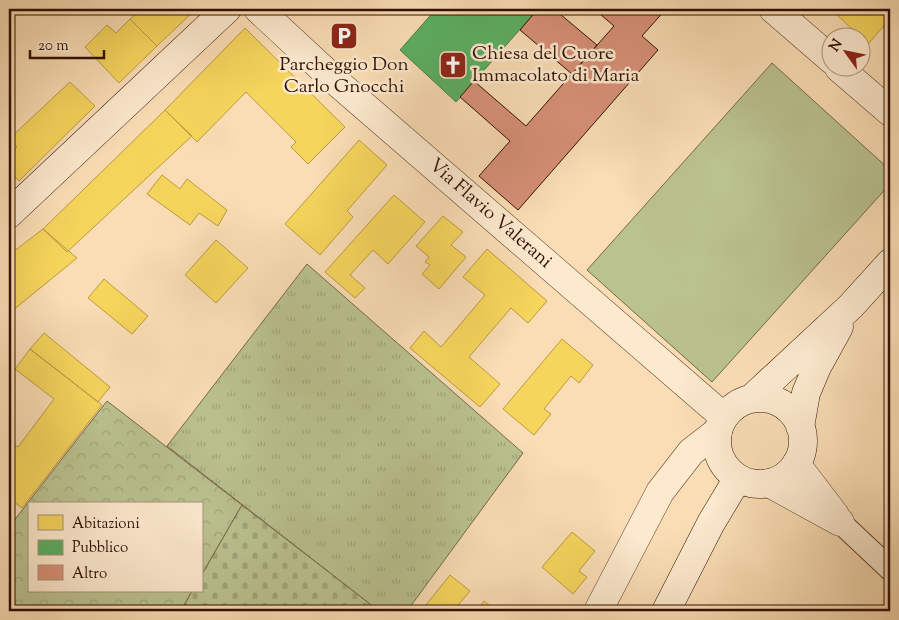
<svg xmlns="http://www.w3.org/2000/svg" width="899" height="620" font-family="'Sorts Mill Goudy',serif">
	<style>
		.grass { fill: url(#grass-tufts); stroke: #75684a }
		.forest { fill: url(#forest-crowns); stroke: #75684a }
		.cemetery { fill: url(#cemetery-stones); stroke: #75684a }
		.park { fill: #bac290; stroke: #75684a }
		.homes { fill: #f6d55c; stroke: #bb9a42 }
		.public { fill: #5aae61; stroke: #4d7e45 }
		.building { fill: #d79077; stroke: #300f04 }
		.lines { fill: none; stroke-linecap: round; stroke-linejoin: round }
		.pedestrian-casing { stroke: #624230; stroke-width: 24 }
		.minor-casing { stroke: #624230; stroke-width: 29 }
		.tertiary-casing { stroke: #624230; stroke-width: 29 }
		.secondary-casing { stroke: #300f04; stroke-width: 29 }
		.pedestrian { stroke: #fce9ce; stroke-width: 22 }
		.minor { stroke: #fce9ce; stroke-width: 28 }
		.tertiary { stroke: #fce9ce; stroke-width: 28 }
		.secondary { stroke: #fce9ce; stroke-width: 28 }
		.labels { text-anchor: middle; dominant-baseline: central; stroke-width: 5; stroke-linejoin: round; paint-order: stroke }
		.poi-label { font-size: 19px; fill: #300f04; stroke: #fce9ce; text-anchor: start }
		.street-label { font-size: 19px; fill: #300f04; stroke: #fce9ce }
	</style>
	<defs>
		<pattern id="grass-tufts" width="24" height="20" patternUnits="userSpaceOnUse" patternTransform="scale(1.25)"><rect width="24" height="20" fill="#bac290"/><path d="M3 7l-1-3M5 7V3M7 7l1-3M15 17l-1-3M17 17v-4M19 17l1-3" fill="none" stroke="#a0a67b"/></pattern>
		<pattern id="forest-crowns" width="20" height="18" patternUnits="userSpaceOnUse" patternTransform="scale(1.25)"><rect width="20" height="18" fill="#bac290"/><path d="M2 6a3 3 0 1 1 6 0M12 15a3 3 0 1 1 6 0" fill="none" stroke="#a0a67b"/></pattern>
		<pattern id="cemetery-stones" width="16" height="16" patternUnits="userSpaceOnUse" patternTransform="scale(1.25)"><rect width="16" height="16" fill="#bac290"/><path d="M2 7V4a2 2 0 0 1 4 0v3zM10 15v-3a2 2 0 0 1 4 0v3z" fill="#a0a67b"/></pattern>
	</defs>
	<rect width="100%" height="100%" fill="#faddb4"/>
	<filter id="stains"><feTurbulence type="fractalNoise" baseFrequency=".004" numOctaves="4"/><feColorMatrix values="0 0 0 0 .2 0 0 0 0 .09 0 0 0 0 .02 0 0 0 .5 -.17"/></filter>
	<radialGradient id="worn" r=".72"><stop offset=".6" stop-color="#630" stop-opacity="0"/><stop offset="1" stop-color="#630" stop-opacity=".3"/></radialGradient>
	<path class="grass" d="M 307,264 L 523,453 L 407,611 L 379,611 L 167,446 Z"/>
	<path class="forest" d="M 107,401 L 242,505 L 201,576 L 201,504 L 29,504 L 29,591 L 192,591 L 181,611 L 9,611 L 9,527 Z"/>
	<path class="cemetery" d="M 242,505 L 379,611 L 181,611 L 192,591 L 201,591 L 201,576 Z"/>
	<path class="park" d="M 772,63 L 890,170 L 890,184 L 712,382 L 587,270 Z"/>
	<path class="homes" d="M 142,9 L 196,9 L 157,46 L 130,19 Z
		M 839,9 L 890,9 L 890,19 L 868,44 L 835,13 Z
		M 130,19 L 157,46 L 119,83 L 85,47 L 107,25 L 116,33 Z
		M 245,28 L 345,127 L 308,164 L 291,147 L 296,142 L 246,92 L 197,142 L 165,110 Z
		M 70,82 L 95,106 L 19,181 L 9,170 L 9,154 L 17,147 L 10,138 Z
		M 165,110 L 192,136 L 67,252 L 43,229 Z
		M 359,140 L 387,165 L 347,211 L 353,217 L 320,255 L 285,224 Z
		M 162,175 L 180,189 L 187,179 L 227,210 L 218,226 L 199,213 L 190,225 L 147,194 Z
		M 394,195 L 425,222 L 388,264 L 373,250 L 350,275 L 365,288 L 355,298 L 325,272 Z
		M 443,216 L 463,232 L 451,245 L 466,257 L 439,289 L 422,274 L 430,265 L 425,262 L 429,257 L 416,246 Z
		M 43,229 L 77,258 L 12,311 L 9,308 L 9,255 Z
		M 216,240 L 248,268 L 216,303 L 185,275 Z
		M 487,249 L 547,301 L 528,323 L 511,308 L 469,357 L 500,384 L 480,407 L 410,348 L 424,331 L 441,347 L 485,295 L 463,277 Z
		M 104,279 L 148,316 L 132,334 L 88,298 Z
		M 44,333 L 110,387 L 98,402 L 30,349 Z
		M 562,339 L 593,365 L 579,383 L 571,376 L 544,409 L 551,414 L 534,435 L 503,409 Z
		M 30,349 L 102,405 L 22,508 L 9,498 L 9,440 L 18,447 L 54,399 L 15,369 Z
		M 572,532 L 595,551 L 579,571 L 587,577 L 573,594 L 542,567 Z
		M 450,575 L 470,591 L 453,611 L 431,611 L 425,606 Z
		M 484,601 L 496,611 L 476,611 Z"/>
	<path class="public" d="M 436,9 L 538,9 L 456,102 L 400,50 Z"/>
	<path class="building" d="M 538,9 L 554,9 L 597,45 L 572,74 L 520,30 Z
		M 594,9 L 666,9 L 642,36 L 658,50 L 518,210 L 479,176 L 510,141 L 460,97 L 474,81 L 526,126 L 614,26 Z"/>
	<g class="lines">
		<g class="pedestrian-casing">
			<path id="pedestrian" d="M 840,522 L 890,569"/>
		</g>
		<g class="minor-casing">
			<path id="minor" d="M 773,9 L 832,60
				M 839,68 L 890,112
				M 796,464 L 835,515
				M 769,483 L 840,522
				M 598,611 L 660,492 L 691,452 L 718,431"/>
		</g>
		<g class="tertiary-casing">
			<path id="tertiary" d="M 258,9 L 340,85 L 724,417"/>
		</g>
		<g class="secondary-casing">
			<path id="secondary" d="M 9,214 L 227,9
				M717 441a43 43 0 1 1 86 0a43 43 0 1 1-86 0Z
				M 751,399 L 851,306 L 890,263
				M 800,427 L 806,393 L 817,367 L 839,327
				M 666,611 L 711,523 L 738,478"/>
		</g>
		<use href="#pedestrian" class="pedestrian"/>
		<use href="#minor" class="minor"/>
		<use href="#tertiary" class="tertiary"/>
		<use href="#secondary" class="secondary"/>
	</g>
	<defs>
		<g id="parking-square" transform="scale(1.4375)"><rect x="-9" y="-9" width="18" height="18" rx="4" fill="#8f2418" stroke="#fce9ce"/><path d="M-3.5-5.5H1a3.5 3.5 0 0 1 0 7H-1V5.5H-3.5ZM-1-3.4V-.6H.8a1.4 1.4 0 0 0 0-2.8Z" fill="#fff"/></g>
		<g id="church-square" transform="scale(1.4375)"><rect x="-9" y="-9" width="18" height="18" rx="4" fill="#8f2418" stroke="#fce9ce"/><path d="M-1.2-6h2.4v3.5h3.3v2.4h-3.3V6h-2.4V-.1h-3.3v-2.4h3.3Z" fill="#fff"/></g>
	</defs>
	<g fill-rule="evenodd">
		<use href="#parking-square" x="344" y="36"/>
		<use href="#church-square" x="453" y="65"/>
	</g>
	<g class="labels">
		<g class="poi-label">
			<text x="472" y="54">Chiesa del Cuore<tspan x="472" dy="22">Immacolato di Maria</tspan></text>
			<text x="344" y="65" text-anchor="middle">Parcheggio Don<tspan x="344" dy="22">Carlo Gnocchi</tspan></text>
		</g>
		<g class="street-label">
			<text transform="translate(490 214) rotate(41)">Via Flavio Valerani</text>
		</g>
	</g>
	<rect width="899" height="620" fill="none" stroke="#faddb4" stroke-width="30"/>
	<rect x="10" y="10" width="879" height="600" fill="none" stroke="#300f04" stroke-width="2.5"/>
	<rect x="15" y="15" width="869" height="590" fill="none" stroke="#300f04"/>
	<rect x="28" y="502" width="175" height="90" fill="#fce9ce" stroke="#aa927d"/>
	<rect x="38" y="515" width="25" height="15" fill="#f6d55c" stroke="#aa927d"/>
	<text x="72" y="528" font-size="15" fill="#300f04">Abitazioni</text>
	<rect x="38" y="540" width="25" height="15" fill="#5aae61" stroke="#aa927d"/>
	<text x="72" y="552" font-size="15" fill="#300f04">Pubblico</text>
	<rect x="38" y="565" width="25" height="15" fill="#d79077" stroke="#aa927d"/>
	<text x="72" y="578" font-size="15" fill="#300f04">Altro</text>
	<g transform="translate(846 52) rotate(303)"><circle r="24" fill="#fce9ce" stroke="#aa927d"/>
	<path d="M0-4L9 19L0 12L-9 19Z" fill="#8f2418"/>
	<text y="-8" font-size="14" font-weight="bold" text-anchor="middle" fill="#300f04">N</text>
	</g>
	<path d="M30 50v8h74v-8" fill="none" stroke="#300f04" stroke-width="2.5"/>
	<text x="38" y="50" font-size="15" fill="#300f04" stroke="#fce9ce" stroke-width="4" paint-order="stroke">20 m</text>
	<rect width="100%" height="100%" filter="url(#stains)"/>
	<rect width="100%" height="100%" fill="url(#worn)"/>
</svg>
